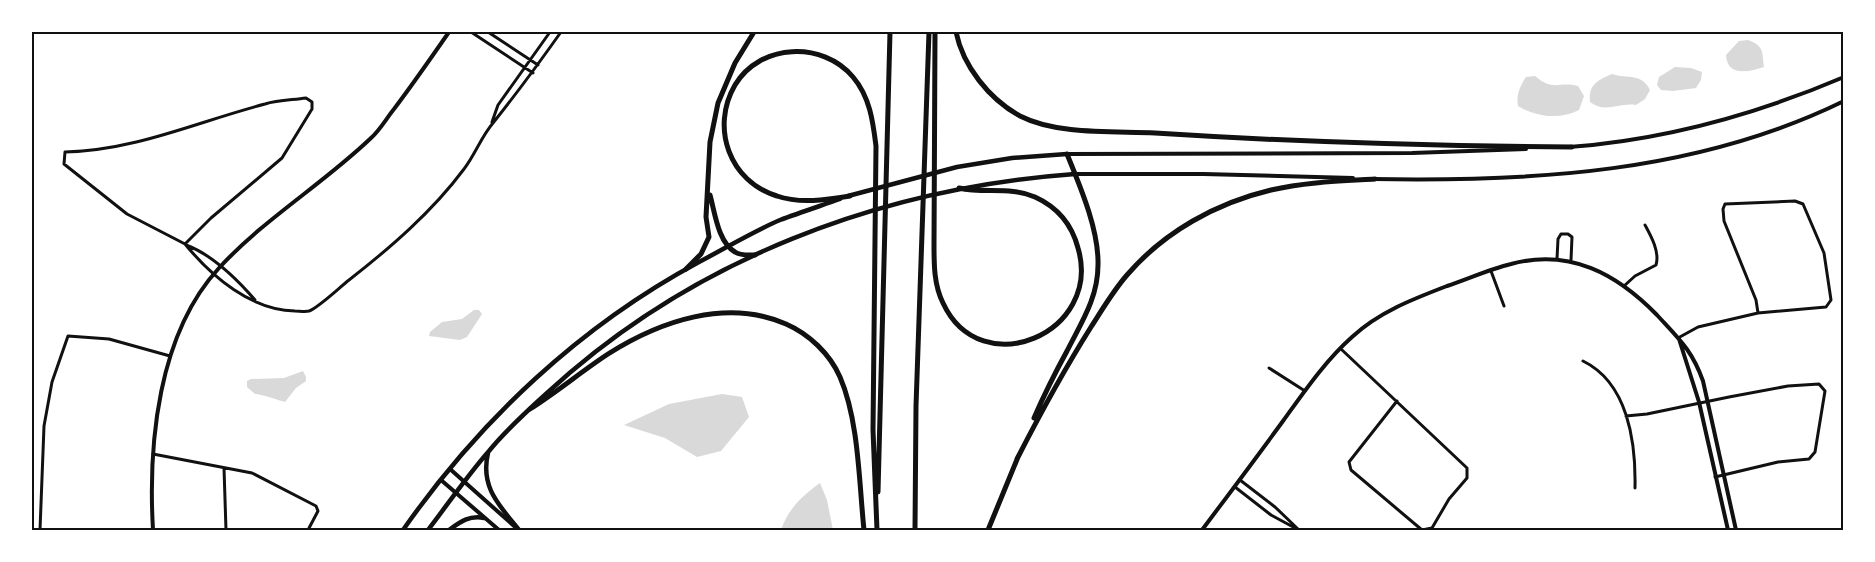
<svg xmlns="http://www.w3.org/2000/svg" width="1875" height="562" font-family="'Fira Sans Condensed',sans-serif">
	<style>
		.water { fill: #d9d9d9 }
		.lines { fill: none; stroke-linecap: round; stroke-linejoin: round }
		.minor { stroke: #111; stroke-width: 3 }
		.tertiary { stroke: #111; stroke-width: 4 }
		.secondary { stroke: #111; stroke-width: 4 }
		.primary { stroke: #111; stroke-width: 4.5 }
		.motorway { stroke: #111; stroke-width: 5 }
		.neatline { fill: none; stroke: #111; stroke-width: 2 }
	</style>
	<rect width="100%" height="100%" fill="#fff"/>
	<path class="water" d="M 1748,40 C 1764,46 1762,51 1764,67 C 1749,72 1727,77 1726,55 L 1739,41 Z
		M 1675,67 L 1691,68 L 1702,72 L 1701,80 L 1696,88 L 1673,91 L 1661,90 L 1657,85 L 1659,77 Z
		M 1612,74 C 1628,79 1642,73 1650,90 L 1645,99 L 1636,105 C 1619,102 1605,114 1590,102 C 1588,85 1598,80 1612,74 Z
		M 1535,76 C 1554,92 1558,81 1578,86 L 1584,96 L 1579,110 C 1560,120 1536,117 1518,106 C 1516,95 1520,86 1526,77 Z
		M 474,310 L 479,310 L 482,314 L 467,337 L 460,340 L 429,336 L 430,332 L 442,322 L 462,319 Z
		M 303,371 L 306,377 L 306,381 L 296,388 L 285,402 C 278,400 261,394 255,394 L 247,387 L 247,381 L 251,379 L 284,378 Z
		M 722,394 L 742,397 L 749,417 L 721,451 L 697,457 L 665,438 L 624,425 L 669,404 Z
		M 820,483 L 827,500 L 833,530 L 781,530 C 788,509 802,496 820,483 Z"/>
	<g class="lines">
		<path class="minor" d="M 471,32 L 533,73
			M 488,32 L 538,65
			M 306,98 L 312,102 L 312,109 L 282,158 L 211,218 L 185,244 L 127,214 L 64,164 L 65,152 C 137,150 196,122 265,104 C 278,100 293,100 306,98 Z
			M 492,122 L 498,105 L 550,32
			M 185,244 C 212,277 251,310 295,311 C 299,311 305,312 309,311 C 318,308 340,287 349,280 C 390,248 432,212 464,169 C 475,155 481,137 493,123 C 517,93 539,63 561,32
			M 186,245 C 213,255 236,278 255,300
			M 1557,259 L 1558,239 L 1561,234 L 1568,234 L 1572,237 L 1571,260
			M 1491,271 L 1504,306
			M 1624,286 L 1635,276 L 1656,265 C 1660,252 1651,236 1645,225
			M 1678,338 L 1698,327 L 1758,313 L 1826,307 L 1831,300 L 1824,253 L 1803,204 L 1795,201 L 1725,204 L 1723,209 L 1724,221 L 1756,300 L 1758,313
			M 1341,349 L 1467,468 L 1467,478 L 1449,499 L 1432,528 L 1422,530 L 1351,470 L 1349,462 L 1397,401
			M 1583,361 C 1628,383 1636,442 1635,488
			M 1269,368 L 1305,391
			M 1626,416 L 1647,414 L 1729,397 L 1788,386 L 1819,384 L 1825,391 L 1815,452 L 1809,459 L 1778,462 L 1715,477
			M 153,454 L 252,473 L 316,506 L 318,511 L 308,530
			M 224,468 L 226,530
			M 1240,480 L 1275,507 L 1299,530
			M 1235,487 L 1271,515 L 1295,528
			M 40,530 L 44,426 L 52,382 L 68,336 L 109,339 L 170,356"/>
		<path class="tertiary" d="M 1679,339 L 1699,402 L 1728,530
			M 450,469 L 514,526
			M 441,480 L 499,530
			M 153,530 C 148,444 158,334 219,268 C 264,219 323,184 371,138 C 380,130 386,119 394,109 C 413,84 431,58 449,32
			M 1202,530 C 1229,494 1256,458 1283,421 C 1304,392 1325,361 1352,337 C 1379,312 1413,299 1447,286 C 1468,279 1490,269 1511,264 C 1570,248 1617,274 1657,315 C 1679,339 1692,350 1703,381 L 1736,530"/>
		<path class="secondary" d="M 1569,147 C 1664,140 1757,114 1844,77
			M 1067,154 L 1412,153 L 1526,149
			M 1075,174 L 1203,174 L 1353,178
			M 1372,179 C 1532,182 1697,173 1844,101"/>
		<path class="primary" d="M 848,196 L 957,167 L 1012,158 L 1067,154
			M 488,453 C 480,487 499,505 519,530
			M 403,530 C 480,420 580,326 699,262 C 726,248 752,232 780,220 C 799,213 820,206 840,199
			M 428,530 C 448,504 467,476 489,451 C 506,430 527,411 547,393 C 691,260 880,188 1075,174
			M 449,530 C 460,522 469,515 484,518"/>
		<path class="motorway" d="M 935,32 L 934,245 C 934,265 934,285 943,303 C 981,385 1103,333 1078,248 C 1072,225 1057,207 1035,197 C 1010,186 984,194 959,188
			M 956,32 C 963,66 989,99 1020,116 C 1057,135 1114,131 1155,133 C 1294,142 1433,146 1572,147
			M 710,195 C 715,213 718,242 735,252 C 741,256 748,255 755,255
			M 850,196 C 826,200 800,204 777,196 C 730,182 710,128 735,85 C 760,43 823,41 853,77 C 870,97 873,122 876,146 L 873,430 L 877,530
			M 686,269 L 701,254 L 709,237 L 706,217 L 710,142 L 718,103 L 735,63 L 754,32
			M 530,409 C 557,392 582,371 608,354 C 660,321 727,298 786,324 C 809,334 830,354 840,377 C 859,421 859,483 864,530
			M 1034,418 C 1044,395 1055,373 1067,351 C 1081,323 1098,298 1098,265 C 1099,230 1080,186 1067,154
			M 1017,459 C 1040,414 1064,370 1091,327 C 1102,310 1113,291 1127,275 C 1164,232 1216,203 1271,190 C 1305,182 1341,181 1375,179
			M 878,492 L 890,32
			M 915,530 L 916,406 L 929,32
			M 988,530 L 1018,457"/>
	</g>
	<rect width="1875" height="562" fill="none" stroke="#ffffff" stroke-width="66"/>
	<rect x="33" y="33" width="1809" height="496" class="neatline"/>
</svg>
